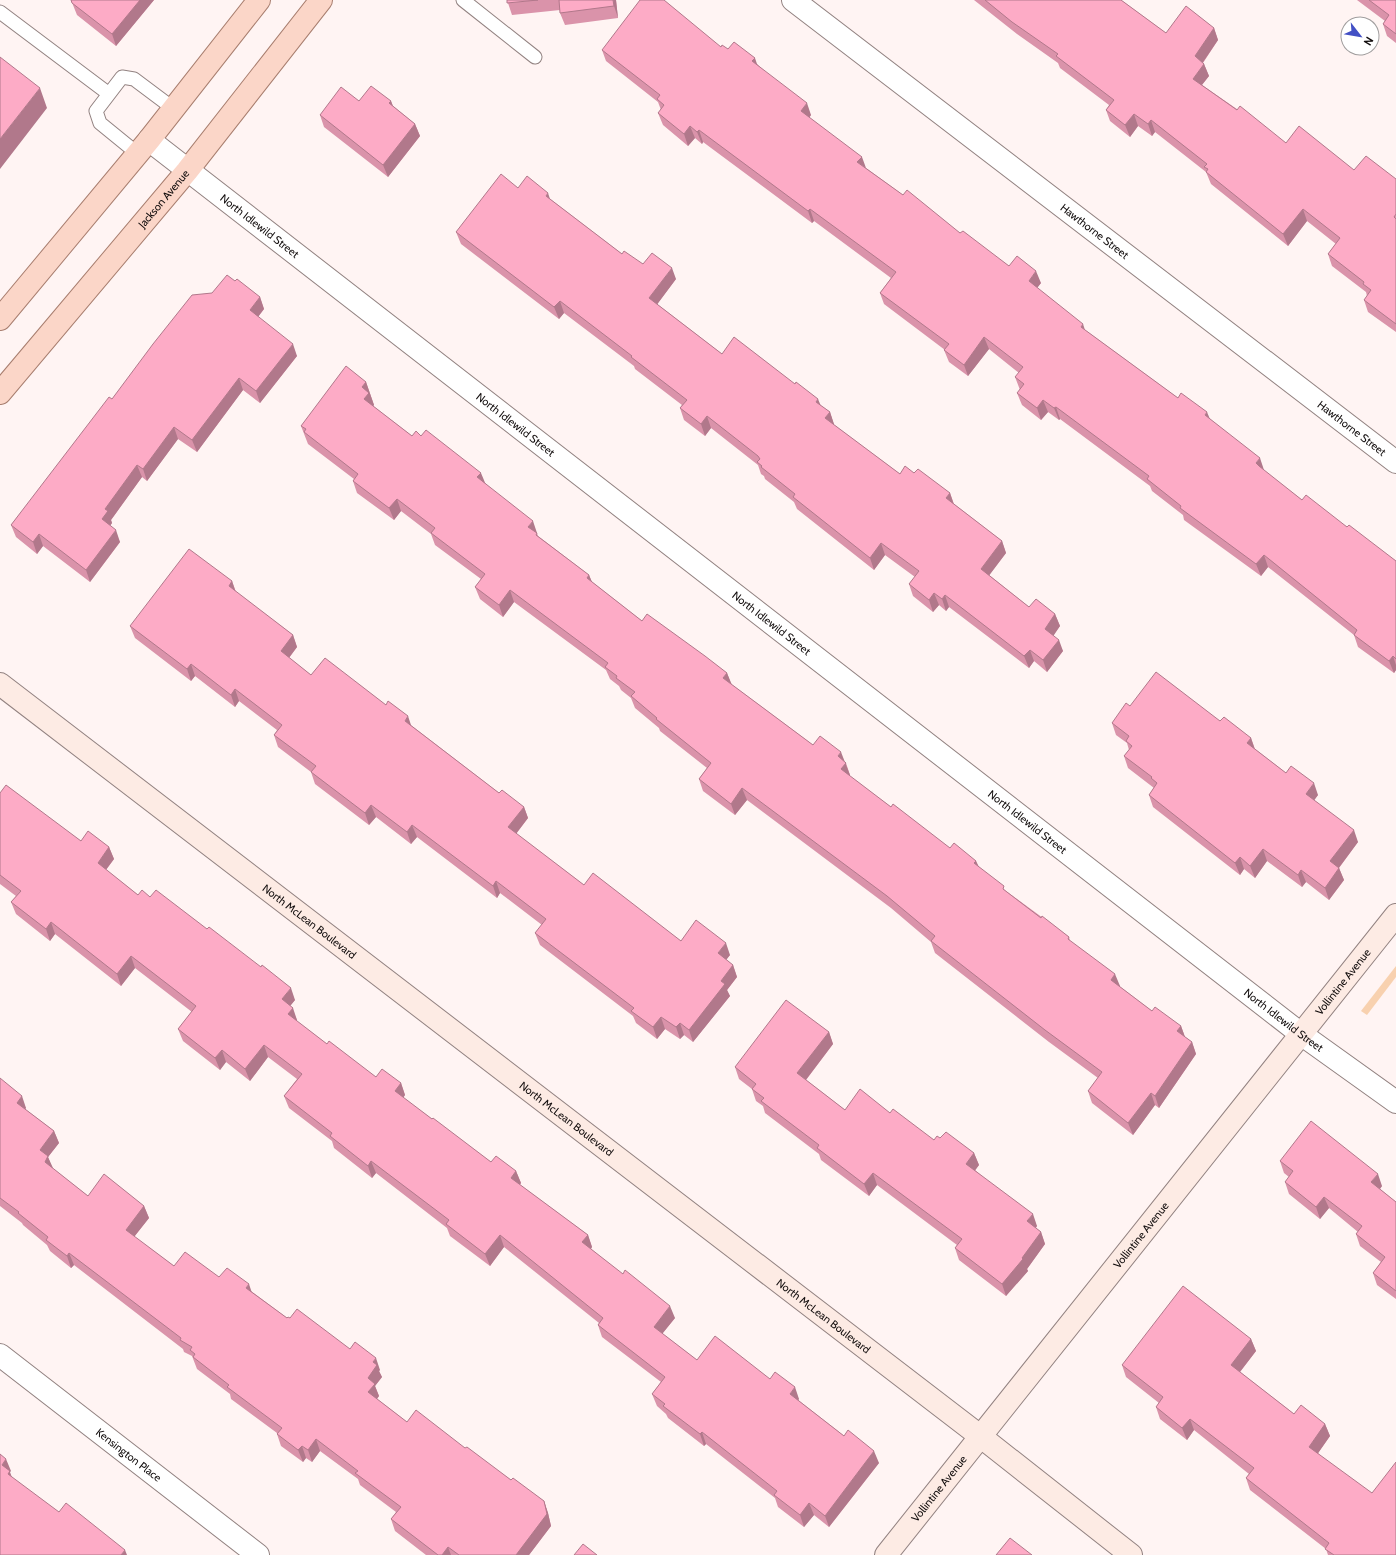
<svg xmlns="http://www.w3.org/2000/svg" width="1396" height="1555" font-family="Cabin,sans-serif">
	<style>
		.green { fill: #f8d1af }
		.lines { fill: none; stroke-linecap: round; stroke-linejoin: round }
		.lane-casing { stroke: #928281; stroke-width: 15 }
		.street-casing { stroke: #928281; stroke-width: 24 }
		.secondary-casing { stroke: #928281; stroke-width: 24 }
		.primary-casing { stroke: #a87e6f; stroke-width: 24 }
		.lane { stroke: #fff; stroke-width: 13 }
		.street { stroke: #fff; stroke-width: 22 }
		.secondary { stroke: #fdebe4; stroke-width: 22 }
		.primary { stroke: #fbd6c8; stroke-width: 22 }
		.wall { fill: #da93aa }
		.shaded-wall { fill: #b1788b }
		.building { fill: #fdabc6; stroke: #b1788b }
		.labels { text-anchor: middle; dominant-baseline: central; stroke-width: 4; stroke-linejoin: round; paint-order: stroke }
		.street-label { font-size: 11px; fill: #110c0c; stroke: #fff }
	</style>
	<rect width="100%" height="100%" fill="#fff4f3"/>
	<path class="green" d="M 1396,966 L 1396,977 L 1367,1015 L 1361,1011 Z"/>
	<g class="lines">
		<g class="lane-casing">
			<path id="lane" d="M 463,0 L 535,57
				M 0,12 L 109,94
				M 138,154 L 100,123 L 96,111 L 122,77 L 134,79 L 174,109"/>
		</g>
		<g class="street-casing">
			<g id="street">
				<path id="s1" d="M 793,0 L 1396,462"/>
				<path id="s2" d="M 149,140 L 1301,1034 L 1396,1102"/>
				<path id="s3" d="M 0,1355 L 258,1555"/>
			</g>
		</g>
		<g class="secondary-casing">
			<g id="secondary">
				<path id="s4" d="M 0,684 L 980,1436 L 1131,1555"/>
				<path id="s5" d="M 886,1555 L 1396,915"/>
			</g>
		</g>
		<g class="primary-casing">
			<g id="primary">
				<path d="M 0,319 L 149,140 L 259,0"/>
				<path id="s6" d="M 0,393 L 187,171 L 321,0"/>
			</g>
		</g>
		<use href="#lane" class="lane"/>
		<use href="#street" class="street"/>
		<use href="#secondary" class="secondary"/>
		<use href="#primary" class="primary"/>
	</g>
	<path class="wall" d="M 71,0 L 154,0 L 116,46 L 77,15 Z
		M 507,0 L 616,0 L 618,18 L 565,25 L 560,13 L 560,10 L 512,15 Z
		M 974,0 L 1121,0 L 1166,33 L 1214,28 L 1218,40 L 1203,63 L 1204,64 L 1209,76 L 1202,85 L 1286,143 L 1354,170 L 1396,179 L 1396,332 L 1368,312 L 1364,300 L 1367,296 L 1366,292 L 1332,266 L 1328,254 L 1336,244 L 1307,221 L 1288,246 L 1211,184 L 1206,172 L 1155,132 L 1152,136 L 1138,126 L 1130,137 L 1110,121 L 1106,110 L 1109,105 L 1060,68 L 1058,63 L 1017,34 Z
		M 1357,0 L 1396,0 L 1396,43 L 1387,36 L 1383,24 L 1385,21 Z
		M 721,47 L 728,49 L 757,64 L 811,115 L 809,118 L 866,168 L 903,195 L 1009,266 L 1041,283 L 1037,288 L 1085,330 L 1178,398 L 1210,419 L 1264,470 L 1264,471 L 1302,500 L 1347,527 L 1396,561 L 1396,670 L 1394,673 L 1358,647 L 1354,635 L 1268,567 L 1261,576 L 1184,520 L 1183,515 L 1152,491 L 1150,486 L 1060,419 L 1059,420 L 1048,412 L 1041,420 L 1022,405 L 1017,393 L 1020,390 L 1015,377 L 1019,373 L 989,349 L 968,376 L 949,362 L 944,350 L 945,350 L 884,304 L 880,293 L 891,278 L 814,221 L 812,223 L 703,142 L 702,144 L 695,138 L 688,146 L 663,125 L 658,113 L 661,110 L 658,102 L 606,61 L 602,50 Z
		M 359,101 L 391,101 L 393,106 L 415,124 L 420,136 L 388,177 L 324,127 L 320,115 Z
		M 550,199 L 622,254 L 643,264 L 676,279 L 657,304 L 722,354 L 820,405 L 830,412 L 834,425 L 900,474 L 914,473 L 950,493 L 954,504 L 1002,541 L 1006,553 L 989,575 L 1029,607 L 1055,614 L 1060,626 L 1053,635 L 1063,651 L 1047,672 L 1034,661 L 1029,668 L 949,607 L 946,611 L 939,605 L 933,612 L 913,596 L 909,584 L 915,577 L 885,555 L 874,570 L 797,509 L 794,502 L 765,479 L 764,476 L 761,474 L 758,465 L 711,428 L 705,436 L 684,420 L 680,408 L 682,405 L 635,369 L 634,366 L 564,313 L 559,319 L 461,244 L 456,232 Z
		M 235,281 L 260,297 L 264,309 L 258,317 L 297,356 L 260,403 L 243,390 L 197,452 L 178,439 L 147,481 L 142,477 L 111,520 L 112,523 L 110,526 L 120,542 L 90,582 L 43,546 L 37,554 L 16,537 L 11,525 L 112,399 L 212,293 Z
		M 366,382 L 374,405 L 373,406 L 412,436 L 485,483 L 537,533 L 538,536 L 589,575 L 592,582 L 642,621 L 727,673 L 731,684 L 813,745 L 845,762 L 846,763 L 850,775 L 849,776 L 891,807 L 950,848 L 976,861 L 979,867 L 1006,891 L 1069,937 L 1070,941 L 1120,986 L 1119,986 L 1152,1011 L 1181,1026 L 1185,1037 L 1192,1042 L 1196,1054 L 1159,1108 L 1155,1105 L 1133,1135 L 1092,1103 L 1088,1091 L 1098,1078 L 1049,1042 L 935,953 L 931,942 L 891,908 L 747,800 L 735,815 L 703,791 L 699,779 L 707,768 L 660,731 L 659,728 L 635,708 L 631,698 L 621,690 L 619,686 L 610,679 L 606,670 L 514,602 L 503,617 L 480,599 L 475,587 L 481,579 L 435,545 L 431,534 L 401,511 L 394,520 L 357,493 L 353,481 L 354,479 L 308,444 L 301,426 Z
		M 232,581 L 236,592 L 293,635 L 297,647 L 289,658 L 311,675 L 412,726 L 499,793 L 524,807 L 528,818 L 516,834 L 584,885 L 681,941 L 730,955 L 726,960 L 733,965 L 737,977 L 727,990 L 730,996 L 693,1042 L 684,1035 L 680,1039 L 665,1029 L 657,1039 L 636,1023 L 633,1016 L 540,945 L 535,933 L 542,925 L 500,893 L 497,898 L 417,837 L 411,844 L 376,817 L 369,825 L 315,784 L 311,772 L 278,747 L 274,735 L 277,730 L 239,701 L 235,707 L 195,676 L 191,681 L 135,638 L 130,626 Z
		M 1130,706 L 1220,721 L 1251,738 L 1255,749 L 1286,773 L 1318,795 L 1314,800 L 1358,842 L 1339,868 L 1344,880 L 1329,900 L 1306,882 L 1302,887 L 1267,861 L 1255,878 L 1244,869 L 1240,875 L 1153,807 L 1149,795 L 1154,788 L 1128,768 L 1124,756 L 1129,750 L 1127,743 L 1116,735 L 1112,723 Z
		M 0,793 L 81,841 L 109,847 L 114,859 L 106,870 L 138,895 L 150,897 L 295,1000 L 290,1006 L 297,1020 L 296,1021 L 327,1044 L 376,1077 L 401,1083 L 405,1095 L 403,1098 L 432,1119 L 491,1162 L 516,1171 L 521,1183 L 520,1185 L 588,1235 L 592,1247 L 591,1249 L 675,1318 L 662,1334 L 697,1360 L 770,1379 L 799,1399 L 798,1400 L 879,1463 L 829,1527 L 814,1515 L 804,1527 L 778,1507 L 775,1498 L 706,1444 L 704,1446 L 668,1418 L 666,1414 L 657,1406 L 652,1394 L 661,1382 L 602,1337 L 598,1325 L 599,1323 L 504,1247 L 490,1266 L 450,1236 L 447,1228 L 376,1173 L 372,1178 L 334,1148 L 332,1141 L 289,1108 L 284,1096 L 297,1079 L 268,1057 L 250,1081 L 226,1062 L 220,1070 L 183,1041 L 178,1029 L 192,1012 L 135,968 L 121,986 L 55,934 L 50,941 L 16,914 L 11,902 L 16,896 L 0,884 Z
		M 829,1032 L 833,1044 L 806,1080 L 845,1110 L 890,1113 L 934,1140 L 940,1138 L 974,1153 L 979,1165 L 975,1170 L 1037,1226 L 1036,1228 L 1041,1232 L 1045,1244 L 1027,1269 L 1028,1271 L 1006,1296 L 959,1260 L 955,1248 L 957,1245 L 877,1185 L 869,1196 L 821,1160 L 819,1154 L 765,1113 L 763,1106 L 756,1101 L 752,1089 L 739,1079 L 735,1067 Z
		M 0,1078 L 26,1108 L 25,1109 L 54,1131 L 59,1143 L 48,1157 L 52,1168 L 88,1196 L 144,1206 L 149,1218 L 134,1237 L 174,1266 L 219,1277 L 251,1291 L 287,1318 L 290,1318 L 350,1349 L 380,1370 L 379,1371 L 382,1377 L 375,1386 L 379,1396 L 377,1399 L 407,1422 L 465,1448 L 511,1480 L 544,1501 L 548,1513 L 551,1526 L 529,1555 L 426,1555 L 395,1531 L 391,1519 L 396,1512 L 360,1485 L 358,1479 L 320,1451 L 312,1462 L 306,1458 L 303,1462 L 281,1446 L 277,1434 L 277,1433 L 231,1399 L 230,1394 L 197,1369 L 192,1356 L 184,1352 L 183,1349 L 74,1265 L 71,1268 L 50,1251 L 47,1245 L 23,1225 L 22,1223 L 0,1206 Z
		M 1280,1161 L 1382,1186 L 1380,1189 L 1396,1202 L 1396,1299 L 1377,1285 L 1373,1273 L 1381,1262 L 1360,1246 L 1356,1234 L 1358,1232 L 1329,1208 L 1320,1219 L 1289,1194 L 1285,1182 L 1289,1177 L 1284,1173 Z
		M 1251,1339 L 1256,1351 L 1240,1372 L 1294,1414 L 1325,1424 L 1330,1436 L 1318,1453 L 1396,1555 L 1328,1555 L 1326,1549 L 1250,1490 L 1246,1478 L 1249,1474 L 1194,1430 L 1187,1440 L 1160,1419 L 1156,1407 L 1159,1403 L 1126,1377 L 1122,1365 Z"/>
	<path class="shaded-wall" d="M 140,0 L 154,0 L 116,46 L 112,34 Z
		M 613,0 L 616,0 L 618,18 L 614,6 Z
		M 1214,28 L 1218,40 L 1199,68 L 1195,56 Z
		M 755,58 L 759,70 L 752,61 Z
		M 1204,64 L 1209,76 L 1197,91 L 1193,79 Z
		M 40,88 L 47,108 L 0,169 L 0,139 Z
		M 391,101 L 395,112 L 389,103 Z
		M 807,103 L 811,115 L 805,123 L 801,111 Z
		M 1134,114 L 1138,126 L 1130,137 L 1125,125 Z
		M 1151,120 L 1155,132 L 1152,136 L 1148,124 Z
		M 415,124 L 420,136 L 388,177 L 383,165 Z
		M 690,126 L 695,138 L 688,146 L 684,134 Z
		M 699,130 L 703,142 L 702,144 L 697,132 Z
		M 862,157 L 866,168 L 857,162 Z
		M 548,193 L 552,205 L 546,196 Z
		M 810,209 L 814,221 L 812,223 L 808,211 Z
		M 1303,209 L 1307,221 L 1288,246 L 1283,234 Z
		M 672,268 L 676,279 L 653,310 L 649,298 Z
		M 1036,271 L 1041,283 L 1033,293 L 1029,281 Z
		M 260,297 L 264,309 L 254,322 L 250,310 Z
		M 560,301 L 564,313 L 559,319 L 554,307 Z
		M 1083,324 L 1087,336 L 1081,327 Z
		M 984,337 L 989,349 L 968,376 L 964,365 Z
		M 293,344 L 297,356 L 260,403 L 256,391 Z
		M 239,378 L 243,390 L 197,452 L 192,440 Z
		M 366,382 L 374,405 L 369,411 L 364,399 L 362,387 Z
		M 818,399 L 823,411 L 816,402 Z
		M 1043,400 L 1048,412 L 1041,420 L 1037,408 Z
		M 1056,407 L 1060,419 L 1059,420 L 1054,408 Z
		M 830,412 L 834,424 L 830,430 L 825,418 Z
		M 1207,412 L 1212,424 L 1205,415 Z
		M 707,416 L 711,428 L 705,436 L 701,424 Z
		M 174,427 L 178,439 L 147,481 L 143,469 Z
		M 1260,458 L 1264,470 L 1261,475 L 1256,463 Z
		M 137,465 L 142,477 L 111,520 L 112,523 L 106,531 L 102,519 L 105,509 Z
		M 481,473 L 486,485 L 477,477 Z
		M 950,493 L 954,505 L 946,498 Z
		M 397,499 L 401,511 L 394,520 L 389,508 Z
		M 533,521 L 537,533 L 532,539 L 528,527 Z
		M 116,530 L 120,542 L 90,582 L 86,570 Z
		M 39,534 L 43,546 L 37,554 L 33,542 Z
		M 1002,541 L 1006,553 L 985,581 L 981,569 Z
		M 881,543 L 885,555 L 874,570 L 870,558 Z
		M 1264,555 L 1268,567 L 1261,576 L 1256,564 Z
		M 589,575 L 594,587 L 587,578 Z
		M 232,581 L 236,593 L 229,586 Z
		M 510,590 L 514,602 L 503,617 L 499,605 Z
		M 934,593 L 939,605 L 933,612 L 929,600 Z
		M 945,595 L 949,607 L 946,611 L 942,599 Z
		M 1055,614 L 1060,626 L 1050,641 L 1045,629 Z
		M 293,635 L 297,647 L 285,663 L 281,651 Z
		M 1059,640 L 1063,651 L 1047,672 L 1043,660 Z
		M 1030,650 L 1034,661 L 1029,668 L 1024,656 Z
		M 1393,656 L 1396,665 L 1396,670 L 1394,673 L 1389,661 Z
		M 191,664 L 195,676 L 191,681 L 187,669 Z
		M 727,673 L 732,685 L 723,678 Z
		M 235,689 L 239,701 L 235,707 L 231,695 Z
		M 408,716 L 412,728 L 405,721 Z
		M 1251,738 L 1255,750 L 1247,743 Z
		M 841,752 L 850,775 L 845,781 L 841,769 L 838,756 Z
		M 1314,783 L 1318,795 L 1310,806 L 1306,794 Z
		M 742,788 L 747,800 L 735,815 L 731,804 Z
		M 371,805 L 376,817 L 369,825 L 365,813 Z
		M 524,807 L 528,818 L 512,839 L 508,827 Z
		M 412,825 L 417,837 L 411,844 L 407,832 Z
		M 1354,830 L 1358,842 L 1335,873 L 1330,861 Z
		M 109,847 L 114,859 L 102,875 L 98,863 Z
		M 1263,849 L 1267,861 L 1255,878 L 1250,866 Z
		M 1240,857 L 1244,869 L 1240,875 L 1235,863 Z
		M 976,861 L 981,872 L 974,863 Z
		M 1339,868 L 1344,880 L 1329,900 L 1325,888 Z
		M 1301,870 L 1306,882 L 1302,887 L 1298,875 Z
		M 496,881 L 500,893 L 497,898 L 493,886 Z
		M 51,922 L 55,934 L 50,941 L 46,929 Z
		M 726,943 L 730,955 L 722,965 L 718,953 Z
		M 131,956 L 135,968 L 121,986 L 117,974 Z
		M 733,965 L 737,977 L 727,990 L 730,996 L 693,1042 L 689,1030 L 721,981 Z
		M 1115,974 L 1120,986 L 1115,992 L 1111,980 Z
		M 291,988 L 295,1000 L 286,1011 L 282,999 Z
		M 293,1008 L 297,1020 L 292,1026 L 288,1014 Z
		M 661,1017 L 665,1029 L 657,1039 L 653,1027 Z
		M 680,1023 L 684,1035 L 680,1039 L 676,1027 Z
		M 1181,1026 L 1185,1037 L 1177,1031 Z
		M 829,1032 L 833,1044 L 802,1085 L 797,1073 Z
		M 1192,1042 L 1196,1054 L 1159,1108 L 1155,1096 Z
		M 264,1045 L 268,1057 L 250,1081 L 245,1069 Z
		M 222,1050 L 226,1062 L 220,1070 L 215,1058 Z
		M 401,1083 L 405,1095 L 399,1103 L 395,1091 Z
		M 1151,1093 L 1155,1105 L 1133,1135 L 1128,1123 Z
		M 22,1096 L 26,1108 L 21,1115 L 17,1103 Z
		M 54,1131 L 59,1143 L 48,1157 L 53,1168 L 49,1174 L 40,1150 Z
		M 974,1153 L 979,1165 L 971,1176 L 966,1164 Z
		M 371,1161 L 376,1173 L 372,1178 L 368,1166 Z
		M 516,1171 L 521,1183 L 515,1190 L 511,1178 Z
		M 873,1173 L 877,1185 L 869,1196 L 864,1184 Z
		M 1378,1174 L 1382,1186 L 1376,1194 L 1371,1182 Z
		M 1324,1197 L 1329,1208 L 1320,1219 L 1316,1207 Z
		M 144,1206 L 149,1218 L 130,1242 L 126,1230 Z
		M 1033,1214 L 1037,1226 L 1031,1233 L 1027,1221 Z
		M 1041,1232 L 1045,1244 L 1027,1269 L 1028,1271 L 1006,1296 L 1002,1284 Z
		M 500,1235 L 504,1247 L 490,1266 L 485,1254 Z
		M 588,1235 L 592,1247 L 587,1254 L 582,1242 Z
		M 69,1253 L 74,1265 L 71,1268 L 67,1256 Z
		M 249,1284 L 253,1296 L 246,1288 Z
		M 670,1306 L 675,1318 L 658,1339 L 654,1327 Z
		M 1251,1339 L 1256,1351 L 1236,1377 L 1231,1365 Z
		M 376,1358 L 380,1370 L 379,1371 L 382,1377 L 375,1386 L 379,1396 L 373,1404 L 368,1392 L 368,1378 L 373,1362 Z
		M 795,1387 L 799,1399 L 794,1406 L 790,1394 Z
		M 1190,1419 L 1194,1430 L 1187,1440 L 1182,1428 Z
		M 1325,1424 L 1330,1436 L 1314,1459 L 1309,1447 Z
		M 702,1432 L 706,1444 L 704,1446 L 700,1434 Z
		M 316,1439 L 320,1451 L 312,1462 L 308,1450 Z
		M 302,1446 L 306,1458 L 303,1462 L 298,1450 Z
		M 874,1451 L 879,1463 L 829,1527 L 825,1516 Z
		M 6,1459 L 11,1471 L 10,1472 L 14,1483 L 2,1465 Z
		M 544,1501 L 548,1513 L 551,1526 L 529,1555 L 516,1555 Z
		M 809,1503 L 814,1515 L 804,1527 L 800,1515 Z
		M 448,1547 L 451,1555 L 442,1555 Z
		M 125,1550 L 127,1555 L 121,1555 Z"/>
	<path class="building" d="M 71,0 L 140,0 L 112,34 L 72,3 Z
		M 507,0 L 538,0 L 507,3 Z
		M 559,0 L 613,0 L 614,6 L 560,13 Z
		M 640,0 L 664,0 L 721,47 L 722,45 L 728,49 L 734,42 L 755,58 L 752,61 L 807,103 L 801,111 L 862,157 L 857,162 L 903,195 L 907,190 L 960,233 L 963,231 L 1009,266 L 1017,256 L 1036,271 L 1029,281 L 1083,324 L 1081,327 L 1178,398 L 1181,393 L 1207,412 L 1205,415 L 1260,458 L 1256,463 L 1259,466 L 1302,500 L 1306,495 L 1347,527 L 1349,525 L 1396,561 L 1396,659 L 1393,656 L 1389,661 L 1354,635 L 1357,630 L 1264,555 L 1256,564 L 1180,508 L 1181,506 L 1147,479 L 1149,476 L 1056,407 L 1054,408 L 1043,400 L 1037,408 L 1017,393 L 1024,384 L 1015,377 L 1023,367 L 984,337 L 964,365 L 944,350 L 949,344 L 880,293 L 896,272 L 810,209 L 808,211 L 699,130 L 697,132 L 690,126 L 684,134 L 658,113 L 664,105 L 657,99 L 660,95 L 602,50 Z
		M 985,0 L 1121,0 L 1166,33 L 1186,6 L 1214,28 L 1195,56 L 1204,64 L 1193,79 L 1237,110 L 1240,106 L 1286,143 L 1299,126 L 1354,170 L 1366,156 L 1396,179 L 1396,214 L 1394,217 L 1396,219 L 1396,324 L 1364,300 L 1371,290 L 1363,284 L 1364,282 L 1328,254 L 1340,238 L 1303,209 L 1283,234 L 1206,172 L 1208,169 L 1204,167 L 1207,164 L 1151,120 L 1148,124 L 1134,114 L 1125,125 L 1106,110 L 1114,100 L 1056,56 L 1058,54 L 1012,22 Z
		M 1369,0 L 1396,0 L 1396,34 L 1383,24 L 1389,15 Z
		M 0,57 L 40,88 L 0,139 Z
		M 371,86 L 391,101 L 389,103 L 415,124 L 383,165 L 320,115 L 341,87 L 359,101 Z
		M 501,174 L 518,188 L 527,176 L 548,193 L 546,196 L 622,254 L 624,251 L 643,264 L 652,253 L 672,268 L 649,298 L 722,354 L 734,337 L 795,384 L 796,382 L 818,399 L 816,402 L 830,412 L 825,418 L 900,474 L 905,466 L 914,473 L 918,469 L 950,493 L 946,498 L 1002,541 L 981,569 L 1029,607 L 1036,599 L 1055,614 L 1045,629 L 1059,640 L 1043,660 L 1030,650 L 1024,656 L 945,595 L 942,599 L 934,593 L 929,600 L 909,584 L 919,571 L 881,543 L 870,558 L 793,497 L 795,494 L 761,467 L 762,466 L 757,462 L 760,459 L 758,456 L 707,416 L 701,424 L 680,408 L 687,400 L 631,357 L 632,356 L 560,301 L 554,307 L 456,232 Z
		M 227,275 L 235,281 L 237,279 L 260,297 L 250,310 L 293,344 L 256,391 L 239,378 L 192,440 L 174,427 L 143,469 L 137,465 L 105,509 L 108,511 L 102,519 L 116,530 L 86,570 L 39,534 L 33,542 L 11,525 L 109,397 L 112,399 L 153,344 L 192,295 L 212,293 Z
		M 346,366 L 366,382 L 362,387 L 369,393 L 364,399 L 412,436 L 416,431 L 421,436 L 426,430 L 481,473 L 477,477 L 533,521 L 528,527 L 537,533 L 536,535 L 589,575 L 587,578 L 642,621 L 647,614 L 705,656 L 727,673 L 723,678 L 813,745 L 820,736 L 841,752 L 838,756 L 846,763 L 841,769 L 891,807 L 893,804 L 950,848 L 954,843 L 976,861 L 974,863 L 1004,886 L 1003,889 L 1041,918 L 1042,916 L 1069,937 L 1068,939 L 1115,974 L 1111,980 L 1152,1011 L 1155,1007 L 1181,1026 L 1177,1031 L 1192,1042 L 1155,1096 L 1151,1093 L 1128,1123 L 1088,1091 L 1102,1072 L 1045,1030 L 931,941 L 935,936 L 887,896 L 742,788 L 731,804 L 699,779 L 711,763 L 656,719 L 657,718 L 631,696 L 635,692 L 616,678 L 617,676 L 605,667 L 608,663 L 510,590 L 499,605 L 475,587 L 485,574 L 431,533 L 435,528 L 397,499 L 389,508 L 353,481 L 358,474 L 304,432 L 306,429 L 301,426 Z
		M 189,549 L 232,581 L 229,586 L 293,635 L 281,651 L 311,675 L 325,658 L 386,705 L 388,701 L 408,716 L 405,721 L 499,793 L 502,790 L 524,807 L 508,827 L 584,885 L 593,873 L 681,941 L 696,920 L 726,943 L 718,953 L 733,965 L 721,981 L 725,984 L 689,1030 L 680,1023 L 676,1027 L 661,1017 L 653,1027 L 631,1011 L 634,1008 L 535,933 L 546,919 L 496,881 L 493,886 L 412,825 L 407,832 L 371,805 L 365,813 L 311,772 L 316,766 L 274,735 L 282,725 L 235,689 L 231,695 L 191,664 L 187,669 L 130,626 Z
		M 1156,672 L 1220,721 L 1224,717 L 1251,738 L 1247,743 L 1286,773 L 1291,766 L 1314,783 L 1306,794 L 1354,830 L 1330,861 L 1339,868 L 1325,888 L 1301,870 L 1298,875 L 1263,849 L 1250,866 L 1240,857 L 1235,863 L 1149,795 L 1157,783 L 1151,778 L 1152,777 L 1124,756 L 1132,746 L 1126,741 L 1129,736 L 1112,723 L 1126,703 L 1130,706 Z
		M 6,785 L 81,841 L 88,831 L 109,847 L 98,863 L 138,895 L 142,890 L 150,897 L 156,890 L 207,929 L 209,927 L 261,967 L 262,965 L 291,988 L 282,999 L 293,1008 L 288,1014 L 327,1044 L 329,1041 L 376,1077 L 382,1069 L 401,1083 L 395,1091 L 432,1119 L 433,1118 L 491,1162 L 496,1156 L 516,1171 L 511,1178 L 588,1235 L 582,1242 L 623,1274 L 625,1270 L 670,1306 L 654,1327 L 697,1360 L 715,1336 L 770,1379 L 775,1372 L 795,1387 L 790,1394 L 844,1436 L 848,1430 L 874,1451 L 825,1516 L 809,1503 L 800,1515 L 774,1495 L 777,1491 L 702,1432 L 700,1434 L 663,1406 L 665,1404 L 652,1394 L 665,1377 L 598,1325 L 603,1318 L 500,1235 L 485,1254 L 446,1224 L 449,1220 L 371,1161 L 368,1166 L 330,1136 L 332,1133 L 284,1096 L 302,1074 L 264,1045 L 245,1069 L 222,1050 L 215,1058 L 178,1029 L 196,1006 L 131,956 L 117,974 L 51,922 L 46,929 L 11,902 L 21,891 L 0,875 L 0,793 Z
		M 786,1000 L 829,1032 L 797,1073 L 845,1110 L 860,1089 L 890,1113 L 893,1109 L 934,1140 L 937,1136 L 940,1138 L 946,1132 L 974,1153 L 966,1164 L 1033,1214 L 1027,1221 L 1041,1232 L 1022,1258 L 1023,1259 L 1002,1284 L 955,1248 L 962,1239 L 873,1173 L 864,1184 L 817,1148 L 819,1145 L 761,1101 L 764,1098 L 752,1089 L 756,1084 L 735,1067 Z
		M 0,1078 L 22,1096 L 17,1103 L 54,1131 L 40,1150 L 48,1156 L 45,1162 L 88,1196 L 104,1174 L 144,1206 L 126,1230 L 174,1266 L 185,1252 L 219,1277 L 227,1268 L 249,1284 L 246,1288 L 287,1318 L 288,1317 L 290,1318 L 297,1309 L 350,1349 L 355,1342 L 376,1358 L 373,1362 L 377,1365 L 368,1378 L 375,1384 L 368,1392 L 407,1422 L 416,1410 L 465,1448 L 467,1447 L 511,1480 L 513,1478 L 544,1501 L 547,1514 L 516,1555 L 459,1555 L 448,1547 L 442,1555 L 438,1555 L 391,1519 L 401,1507 L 355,1473 L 358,1471 L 316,1439 L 308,1450 L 302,1446 L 298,1450 L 277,1434 L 282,1428 L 227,1387 L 229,1385 L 193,1357 L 195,1354 L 190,1350 L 192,1347 L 180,1340 L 181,1338 L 69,1253 L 67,1256 L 46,1240 L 48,1237 L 18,1213 L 19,1212 L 0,1198 Z
		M 1311,1121 L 1378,1174 L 1371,1182 L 1396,1202 L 1396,1291 L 1373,1273 L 1385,1257 L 1356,1234 L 1362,1226 L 1324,1197 L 1316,1207 L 1285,1182 L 1293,1171 L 1280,1161 Z
		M 1183,1286 L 1251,1339 L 1231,1365 L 1294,1414 L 1301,1405 L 1325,1424 L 1309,1447 L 1372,1493 L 1396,1462 L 1396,1555 L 1334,1555 L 1325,1549 L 1329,1543 L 1246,1478 L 1254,1468 L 1190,1419 L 1182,1428 L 1156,1407 L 1163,1397 L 1122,1365 Z
		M 0,1454 L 6,1459 L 2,1465 L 10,1471 L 8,1474 L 59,1512 L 66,1503 L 125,1550 L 121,1555 L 0,1555 Z
		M 1010,1538 L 1032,1555 L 996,1555 Z
		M 583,1544 L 597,1555 L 574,1555 Z"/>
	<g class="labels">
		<g class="street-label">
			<text stroke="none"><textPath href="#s6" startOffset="254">Jackson Avenue</textPath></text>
			<text stroke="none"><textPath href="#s2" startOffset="140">North Idlewild Street</textPath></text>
			<text stroke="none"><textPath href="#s1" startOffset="380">Hawthorne Street</textPath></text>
			<text stroke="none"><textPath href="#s2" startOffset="464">North Idlewild Street</textPath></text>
			<text stroke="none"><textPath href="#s1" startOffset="704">Hawthorne Street</textPath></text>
			<text stroke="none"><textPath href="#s2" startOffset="788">North Idlewild Street</textPath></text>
			<text stroke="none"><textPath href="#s2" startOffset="1112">North Idlewild Street</textPath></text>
			<text stroke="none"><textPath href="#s4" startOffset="390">North McLean Boulevard</textPath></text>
			<text stroke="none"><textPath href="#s5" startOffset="733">Vollintine Avenue</textPath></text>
			<text stroke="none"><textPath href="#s2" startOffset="1436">North Idlewild Street</textPath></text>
			<text stroke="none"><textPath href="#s4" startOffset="714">North McLean Boulevard</textPath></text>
			<text stroke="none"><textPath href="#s5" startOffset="409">Vollintine Avenue</textPath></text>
			<text stroke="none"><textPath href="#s4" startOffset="1038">North McLean Boulevard</textPath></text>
			<text stroke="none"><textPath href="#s3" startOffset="163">Kensington Place</textPath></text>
			<text stroke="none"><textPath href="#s5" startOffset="85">Vollintine Avenue</textPath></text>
		</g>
	</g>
	<g transform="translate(1360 36) rotate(121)"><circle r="19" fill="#ffffff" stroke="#a09e9e"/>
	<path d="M0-3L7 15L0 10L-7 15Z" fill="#4350c5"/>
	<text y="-6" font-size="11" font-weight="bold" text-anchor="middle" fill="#110c0c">N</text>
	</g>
</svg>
